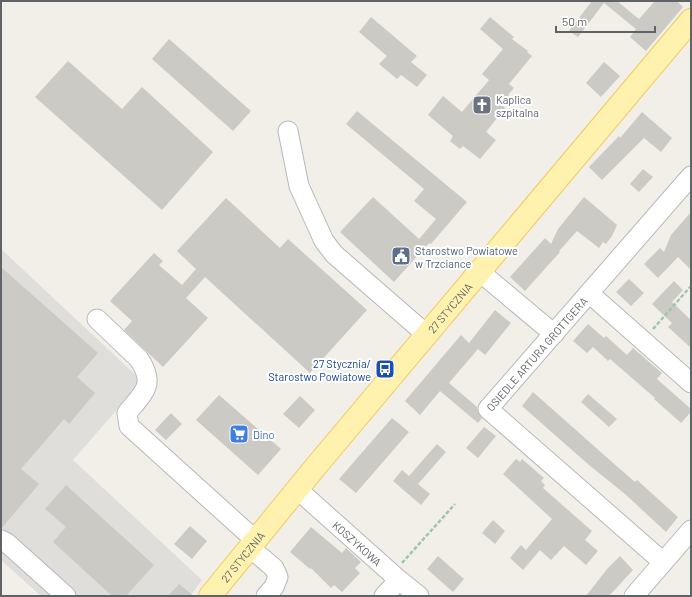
<svg xmlns="http://www.w3.org/2000/svg" width="692" height="597" font-family="Barlow,sans-serif">
	<style>
		.industrial { fill: #e0deda }
		.building { fill: #cccac5 }
		.lines { fill: none; stroke-linecap: round; stroke-linejoin: round }
		.minor-casing { stroke: #b5b8bc; stroke-width: 21 }
		.major-casing { stroke: #f2c960; stroke-width: 24 }
		.path { stroke: #9cc7a9; stroke-width: 2.5; stroke-dasharray: 4 2; stroke-linecap: butt }
		.minor { stroke: #fff; stroke-width: 19 }
		.major { stroke: #fff2af; stroke-width: 22 }
		.labels { text-anchor: middle; dominant-baseline: central; stroke-width: 4; stroke-linejoin: round; paint-order: stroke }
		.worship-label { font-size: 11px; fill: #5b616d; stroke: #fff; text-anchor: start }
		.service-label { font-size: 11px; fill: #4e5e75; stroke: #fff; text-anchor: start }
		.street-label { font-size: 11px; fill: #5f6368; stroke: #fff }
		.transit-label { font-size: 11px; fill: #164399; stroke: #fff; text-anchor: end }
		.shop-label { font-size: 11px; fill: #366cbe; stroke: #fff; text-anchor: start }
	</style>
	<rect width="100%" height="100%" fill="#f1efe8"/>
	<path class="industrial" d="M 1,249 L 142,381 L 73,460 L 202,580 L 190,596 L 41,596 L 1,560 Z"/>
	<path class="building" d="M 592,1 L 617,1 L 639,19 L 655,1 L 677,1 L 683,7 L 646,51 L 630,37 L 636,29 L 604,3 L 578,37 L 569,31 Z
		M 371,17 L 417,56 L 411,62 L 427,75 L 417,87 L 401,75 L 397,79 L 379,64 L 387,56 L 359,32 Z
		M 490,17 L 514,37 L 512,39 L 528,51 L 527,52 L 532,56 L 509,84 L 514,88 L 508,95 L 511,97 L 503,106 L 505,108 L 486,132 L 496,140 L 480,159 L 463,146 L 460,149 L 450,141 L 453,136 L 428,115 L 443,96 L 462,112 L 489,80 L 482,74 L 503,49 L 480,29 Z
		M 169,39 L 251,111 L 233,131 L 152,59 Z
		M 68,61 L 122,109 L 142,87 L 213,152 L 162,210 L 35,97 Z
		M 604,62 L 620,76 L 601,97 L 586,83 Z
		M 357,111 L 467,202 L 431,244 L 430,243 L 426,246 L 394,282 L 340,232 L 373,197 L 419,239 L 436,219 L 414,201 L 424,189 L 346,124 Z
		M 642,112 L 672,138 L 661,152 L 644,138 L 602,180 L 589,167 L 619,136 L 620,138 Z
		M 643,169 L 653,177 L 639,192 L 630,184 Z
		M 584,197 L 617,225 L 612,236 L 606,244 L 603,242 L 599,248 L 577,231 L 559,251 L 560,252 L 525,291 L 510,277 L 545,238 L 551,244 L 558,229 Z
		M 226,198 L 280,248 L 288,239 L 367,310 L 310,373 L 205,277 L 186,298 L 208,318 L 163,367 L 124,330 L 132,321 L 110,301 L 154,253 L 163,261 L 159,265 L 182,285 L 196,269 L 177,251 Z
		M 691,212 L 691,270 L 678,257 L 658,278 L 644,264 L 660,248 L 664,252 L 671,235 Z
		M 1,267 L 98,353 L 77,377 L 95,393 L 69,424 L 64,419 L 21,469 L 39,484 L 1,529 Z
		M 629,279 L 644,293 L 631,306 L 616,292 Z
		M 674,281 L 683,290 L 672,302 L 691,320 L 691,348 L 668,327 L 672,323 L 652,304 Z
		M 495,310 L 511,323 L 485,355 L 478,349 L 449,383 L 477,407 L 478,413 L 482,418 L 478,423 L 440,391 L 420,415 L 405,401 L 461,335 L 469,343 Z
		M 588,324 L 604,338 L 606,336 L 627,355 L 633,348 L 662,373 L 657,379 L 691,409 L 691,412 L 681,423 L 654,399 L 655,398 L 610,359 L 608,361 L 593,347 L 587,353 L 573,341 Z
		M 533,392 L 612,462 L 635,482 L 637,480 L 678,517 L 666,532 L 625,494 L 589,465 L 522,406 Z
		M 588,394 L 617,419 L 609,427 L 581,402 Z
		M 219,395 L 281,449 L 258,475 L 196,420 Z
		M 300,396 L 315,410 L 299,428 L 283,414 Z
		M 171,413 L 182,424 L 166,440 L 155,430 Z
		M 392,418 L 409,432 L 356,493 L 339,479 Z
		M 484,427 L 496,436 L 478,458 L 466,448 Z
		M 437,444 L 446,452 L 418,484 L 430,494 L 421,505 L 393,481 L 402,470 L 409,476 Z
		M 516,459 L 520,462 L 522,459 L 544,478 L 541,481 L 545,485 L 543,488 L 592,531 L 585,540 L 598,551 L 586,565 L 564,546 L 551,560 L 540,550 L 523,570 L 510,558 L 521,545 L 526,550 L 552,519 L 503,474 Z
		M 66,485 L 154,565 L 126,596 L 112,596 L 53,542 L 66,527 L 45,509 Z
		M 493,520 L 505,531 L 495,544 L 482,533 Z
		M 190,526 L 207,541 L 192,559 L 174,544 Z
		M 311,527 L 342,553 L 346,548 L 361,562 L 355,568 L 360,573 L 342,592 L 334,585 L 331,588 L 311,568 L 310,569 L 290,552 Z
		M 438,556 L 464,579 L 453,592 L 427,569 Z
		M 620,556 L 633,570 L 609,596 L 586,596 L 607,569 Z
		M 179,584 L 194,596 L 168,596 Z"/>
	<g class="lines">
		<g class="minor-casing">
			<g id="minor">
				<path d="M 288,131 L 299,186 L 324,241 L 334,254 L 427,335"/>
				<path d="M 480,272 L 554,334"/>
				<path d="M 589,293 L 691,383"/>
				<path d="M 97,319 L 139,359 C 156,385 144,392 127,413 L 129,426 L 255,540"/>
				<path id="s1" d="M 297,489 L 399,580 L 419,596"/>
				<path d="M 1,540 L 7,543 L 66,596"/>
				<path d="M 249,547 L 274,568 L 278,577 L 274,587 L 266,596"/>
				<path id="s2" d="M 663,562 L 488,409 L 691,176"/>
				<path d="M 384,596 L 399,580"/>
				<path d="M 634,596 L 691,530"/>
			</g>
		</g>
		<g class="major-casing">
			<g id="major">
				<path id="s3" d="M 210,596 L 317,465 L 691,20"/>
			</g>
		</g>
		<path class="path" d="M 653,329 L 691,286
			M 402,563 L 455,504"/>
		<use href="#minor" class="minor"/>
		<use href="#major" class="major"/>
	</g>
	<defs>
		<g id="church-square" transform="scale(1)"><rect x="-9" y="-9" width="18" height="18" rx="4" fill="#6b7280" stroke="#fff"/><path d="M-1.2-6h2.4v3.5h3.3v2.4h-3.3V6h-2.4V-.1h-3.3v-2.4h3.3Z" fill="#fff"/></g>
		<g id="civic-square" transform="scale(1)"><rect x="-9" y="-9" width="18" height="18" rx="4" fill="#5c6f8a" stroke="#fff"/><path d="M-.6-6.5H3V-4.5H.6V-3L4-1V1h2V6H-6V1h2V-1L-.6-3ZM-1.2 2.5V6h2.4V2.5Z" fill="#fff"/></g>
		<g id="bus-square" transform="scale(1)"><rect x="-9" y="-9" width="18" height="18" rx="4" fill="#1a4fb4" stroke="#fff"/><path d="M-5-6H5V4H4V6H2V4H-2V6H-4V4H-5ZM-3.5-4V0h7V-4ZM-3.5 1.2v1.5H-2V1.2ZM2 1.2v1.5H3.5V1.2Z" fill="#fff"/></g>
		<g id="supermarket-square" transform="scale(1)"><rect x="-9" y="-9" width="18" height="18" rx="4" fill="#3f7fe0" stroke="#fff"/><path d="M-6-5.5h2.5l.6 2H6L4.5 2H-2.5L-4.4-4H-6ZM-1.5 3.2a1.3 1.3 0 1 0 .1 0ZM3 3.2a1.3 1.3 0 1 0 .1 0Z" fill="#fff"/></g>
	</defs>
	<g fill-rule="evenodd">
		<use href="#church-square" x="482" y="105"/>
		<use href="#civic-square" x="401" y="256"/>
		<use href="#bus-square" x="385" y="369"/>
		<use href="#supermarket-square" x="239" y="434"/>
	</g>
	<g class="labels">
		<g class="worship-label">
			<text x="496" y="99">Kaplica<tspan x="496" dy="13">szpitalna</tspan></text>
		</g>
		<g class="service-label">
			<text x="415" y="250">Starostwo Powiatowe<tspan x="415" dy="13">w Trzciance</tspan></text>
		</g>
		<g class="street-label">
			<text stroke="none"><textPath href="#s3" startOffset="375">27 STYCZNIA</textPath></text>
			<text stroke="none"><textPath href="#s2" startOffset="306">OSIEDLE ARTURA GROTTGERA</textPath></text>
			<text stroke="none"><textPath href="#s1" startOffset="81">KOSZYKOWA</textPath></text>
			<text stroke="none"><textPath href="#s3" startOffset="51">27 STYCZNIA</textPath></text>
		</g>
		<g class="transit-label">
			<text x="371" y="363">27 Stycznia/<tspan x="371" dy="13">Starostwo Powiatowe</tspan></text>
		</g>
		<g class="shop-label">
			<text x="253" y="434">Dino</text>
		</g>
	</g>
	<rect width="692" height="597" fill="none" stroke="#5f6368" stroke-width="4"/>
	<path d="M556 26v6h99v-6" fill="none" stroke="#5f6368" stroke-width="2"/>
	<text x="562" y="26" font-size="12" fill="#5f6368" stroke="#ffffff" stroke-width="3" paint-order="stroke">50 m</text>
</svg>
